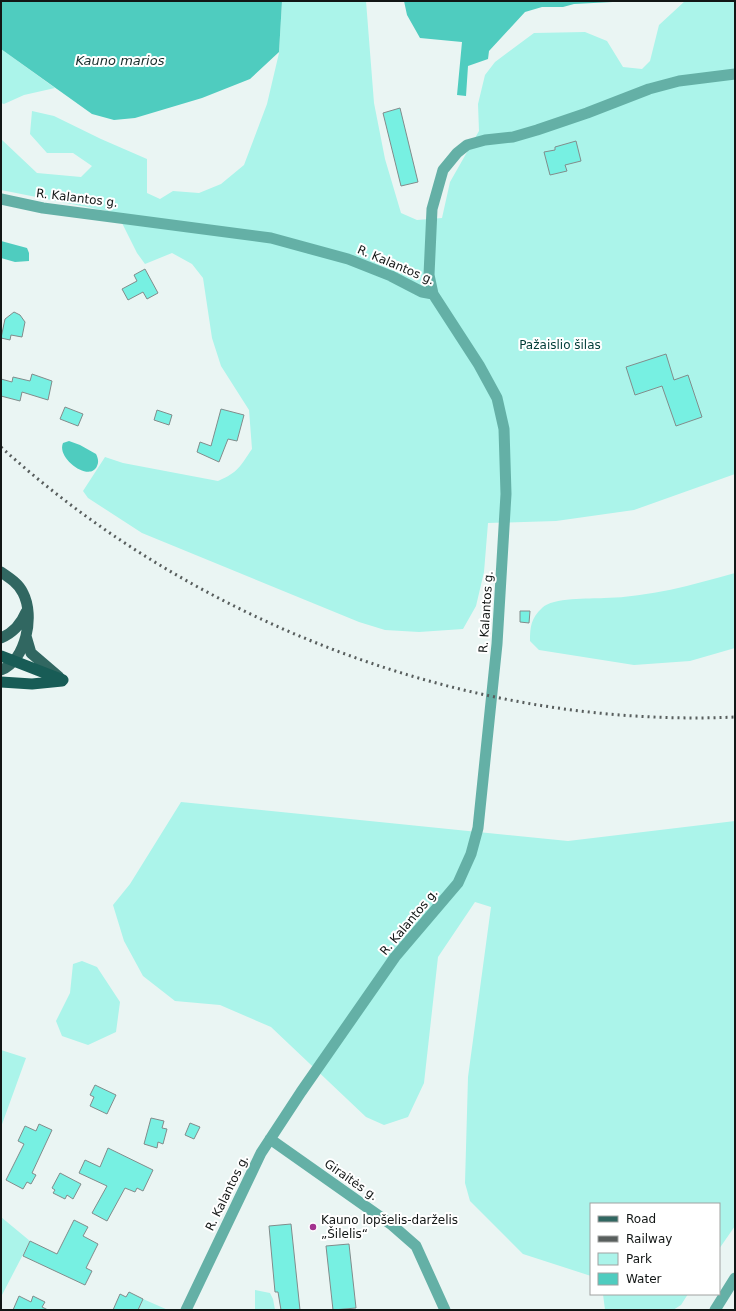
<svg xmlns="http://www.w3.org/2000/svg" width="736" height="1311" font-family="'DejaVu Sans',sans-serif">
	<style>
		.green { fill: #abf4ea }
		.water { fill: #4fccbf }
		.building { fill: #77f0e2; stroke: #828c8b }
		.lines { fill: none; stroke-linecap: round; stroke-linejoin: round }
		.minor { stroke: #64b0a6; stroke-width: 11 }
		.primary { stroke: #316761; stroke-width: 11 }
		.trunk { stroke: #185c56; stroke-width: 11 }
		.rail { stroke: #585e5d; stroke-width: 3; stroke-dasharray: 2 4; stroke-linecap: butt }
		.poi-dot { fill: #a2328f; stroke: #fff; stroke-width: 1.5 }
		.labels { text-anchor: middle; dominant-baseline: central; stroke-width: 4; stroke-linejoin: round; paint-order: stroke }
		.street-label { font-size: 12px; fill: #121615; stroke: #fff }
		.park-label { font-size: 12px; fill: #003c37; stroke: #fff }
		.poi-label { font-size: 12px; fill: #121615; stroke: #fff; text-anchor: start }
		.water-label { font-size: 13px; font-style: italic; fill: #182e2b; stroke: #fff }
	</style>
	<rect width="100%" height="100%" fill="#eaf5f3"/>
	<path class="green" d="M 282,1 L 366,1 L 374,103 L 385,159 L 401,213 L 417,220 L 442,218 L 450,182 L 479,131 L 478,104 L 485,75 L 495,62 L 534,33 L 585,32 L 607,41 L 623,67 L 642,69 L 650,61 L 659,25 L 685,1 L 735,1 L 735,474 L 634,510 L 556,521 L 488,523 L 484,572 L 476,606 L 463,629 L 419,632 L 385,630 L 359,622 L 142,533 L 88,498 L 83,491 L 105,457 L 123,463 L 218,481 C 239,472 240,466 252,449 L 249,410 L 221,366 L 212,338 L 203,278 L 192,264 L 172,253 L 145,264 L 137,253 L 117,213 L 1,190 L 1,139 L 37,173 L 81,177 L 92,166 L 73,153 L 47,153 L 30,134 L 32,111 L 54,116 L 101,139 L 147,159 L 147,193 L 160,199 L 173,191 L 199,193 L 221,184 L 244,165 L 267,104 L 279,53 Z
		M 1,49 L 55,88 L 24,95 L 4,104 L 1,103 Z
		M 735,573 L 735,648 L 690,661 L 634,665 L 539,650 L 530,641 C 530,627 531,618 542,608 C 553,597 589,599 604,598 C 650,597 692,585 735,573 Z
		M 181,802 L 568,841 L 735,821 L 735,1226 L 719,1249 L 719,1204 L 591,1204 L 591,1276 L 523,1254 L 470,1201 L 465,1183 L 468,1077 L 491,907 L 475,902 L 438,957 L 424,1083 L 408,1117 L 384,1125 L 366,1117 L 271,1027 L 220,1005 L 175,1001 L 143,976 L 124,941 L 113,905 L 130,884 Z
		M 82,961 L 97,967 L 120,1002 L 116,1032 L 88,1045 L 62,1036 L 56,1021 L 70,993 L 73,964 Z
		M 1,1050 L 26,1058 L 1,1127 Z
		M 1,1217 L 30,1241 L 2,1295 L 1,1295 Z
		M 255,1290 L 270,1293 L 273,1299 L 275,1310 L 255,1310 Z
		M 603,1294 L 688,1294 L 681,1305 L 673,1310 L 605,1310 Z
		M 143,1299 L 168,1310 L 141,1310 L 139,1309 Z"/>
	<path class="water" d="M 1,1 L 282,1 L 279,52 L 250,79 L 202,98 L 135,118 L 114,120 L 92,114 L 1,49 Z
		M 404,1 L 632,1 L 574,4 L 563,7 L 542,7 L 525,12 L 489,51 L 488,59 L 468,66 L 466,96 L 457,95 L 462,42 L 420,38 L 407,15 Z
		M 1,241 L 27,248 L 29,253 L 29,261 L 15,262 L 1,258 Z
		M 69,441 L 80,445 L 96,454 C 98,458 99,462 97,466 C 90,483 56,458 63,443 Z"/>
	<path class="building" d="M 400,108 L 418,182 L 401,186 L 383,113 Z
		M 576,141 L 581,161 L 565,165 L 567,171 L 550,175 L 544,152 L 555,150 L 555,147 Z
		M 145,269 L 158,293 L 147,299 L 143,292 L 128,300 L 122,289 L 137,281 L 134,275 Z
		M 14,312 L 20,315 L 25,322 L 22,337 L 11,335 L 10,340 L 1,338 L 5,319 Z
		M 666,354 L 674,380 L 688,375 L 702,417 L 676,426 L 662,386 L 635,395 L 626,367 Z
		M 32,374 L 52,381 L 48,400 L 22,392 L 20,401 L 1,396 L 1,379 L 12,382 L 13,377 L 30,381 Z
		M 65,407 L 83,414 L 78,426 L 60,419 Z
		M 221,409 L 244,415 L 237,441 L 228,439 L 219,462 L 197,452 L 200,442 L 211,446 Z
		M 157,410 L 172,415 L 169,425 L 154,420 Z
		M 520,611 L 530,611 L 529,623 L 520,622 Z
		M 95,1085 L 116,1095 L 107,1114 L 90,1106 L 94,1097 L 90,1095 Z
		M 151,1118 L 164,1121 L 162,1128 L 167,1129 L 163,1144 L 158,1142 L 157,1148 L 144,1144 Z
		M 190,1123 L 200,1127 L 194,1139 L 185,1135 Z
		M 39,1124 L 52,1130 L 32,1173 L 36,1175 L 31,1184 L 27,1182 L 23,1189 L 6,1180 L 24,1144 L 18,1141 L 25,1126 L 36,1131 Z
		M 108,1148 L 153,1170 L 143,1191 L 137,1188 L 135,1192 L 125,1188 L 107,1221 L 92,1213 L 107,1186 L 79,1173 L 85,1160 L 100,1167 Z
		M 60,1173 L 81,1184 L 73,1199 L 67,1195 L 65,1199 L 53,1193 L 55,1190 L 52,1188 Z
		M 74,1220 L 88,1227 L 83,1236 L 98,1244 L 86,1268 L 92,1271 L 85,1285 L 23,1256 L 30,1241 L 57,1254 Z
		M 291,1224 L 300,1310 L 281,1310 L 278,1292 L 275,1292 L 269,1226 Z
		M 349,1244 L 356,1308 L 333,1310 L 326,1246 Z
		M 129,1292 L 143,1299 L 138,1310 L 113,1310 L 120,1294 L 126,1297 Z
		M 19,1296 L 31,1302 L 33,1296 L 45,1302 L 42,1307 L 48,1310 L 13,1310 Z"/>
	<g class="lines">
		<path class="minor" d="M 1,199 L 43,208 L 271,238 L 348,259 L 391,276 L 422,292 L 433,294
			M 270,1139 L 392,1225 L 416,1246 L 445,1310
			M 186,1310 L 261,1153 L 301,1092 L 395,957 L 458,883 L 471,854 L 478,828 L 497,644 L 506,494 L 504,429 L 497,398 L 479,365 L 433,294 L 429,275 L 432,209 L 443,170 L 457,153 L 467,145 L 485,140 L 513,137 L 537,130 L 587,113 L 649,89 L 679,81 L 735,74
			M 715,1310 L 735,1278"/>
		<path class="primary" d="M 1,572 C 10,578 19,584 23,593 C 35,616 26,660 1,670
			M 26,636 L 31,653 L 59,677
			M 1,638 C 13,633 21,624 26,612"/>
		<path class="trunk" d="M 1,656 L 63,680
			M 1,682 L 32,684 L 62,681"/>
		<path class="rail" d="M 1,447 C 195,624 472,729 735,717"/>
	</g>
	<circle class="poi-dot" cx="313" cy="1227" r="4"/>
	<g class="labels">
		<g class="street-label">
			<text transform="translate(77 198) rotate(7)">R. Kalantos g.</text>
			<text transform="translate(396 265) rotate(23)">R. Kalantos g.</text>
			<text transform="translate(486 612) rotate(-86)">R. Kalantos g.</text>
			<text transform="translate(409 922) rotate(-50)">R. Kalantos g.</text>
			<text transform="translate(351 1180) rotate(35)">Giraitės g.</text>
			<text transform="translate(227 1193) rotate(-64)">R. Kalantos g.</text>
		</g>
		<g class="park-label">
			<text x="560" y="345">Pažaislio šilas</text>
		</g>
		<g class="poi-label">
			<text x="321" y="1220">Kauno lopšelis-darželis<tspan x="321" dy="14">„Šilelis“</tspan></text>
		</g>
		<g class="water-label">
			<text x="120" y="60">Kauno marios</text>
		</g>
	</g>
	<rect width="736" height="1311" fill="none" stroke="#121615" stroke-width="4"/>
	<rect x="590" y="1203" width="130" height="92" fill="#ffffff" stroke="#a0a2a1"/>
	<rect x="598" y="1216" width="20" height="6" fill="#316761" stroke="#a0a2a1"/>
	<text x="626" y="1223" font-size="12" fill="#121615">Road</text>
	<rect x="598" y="1236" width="20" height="6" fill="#585e5d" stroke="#a0a2a1"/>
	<text x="626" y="1243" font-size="12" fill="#121615">Railway</text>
	<rect x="598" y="1253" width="20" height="12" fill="#abf4ea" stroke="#a0a2a1"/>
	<text x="626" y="1263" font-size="12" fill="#121615">Park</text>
	<rect x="598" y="1273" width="20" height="12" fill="#4fccbf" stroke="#a0a2a1"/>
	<text x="626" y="1283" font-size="12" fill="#121615">Water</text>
</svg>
